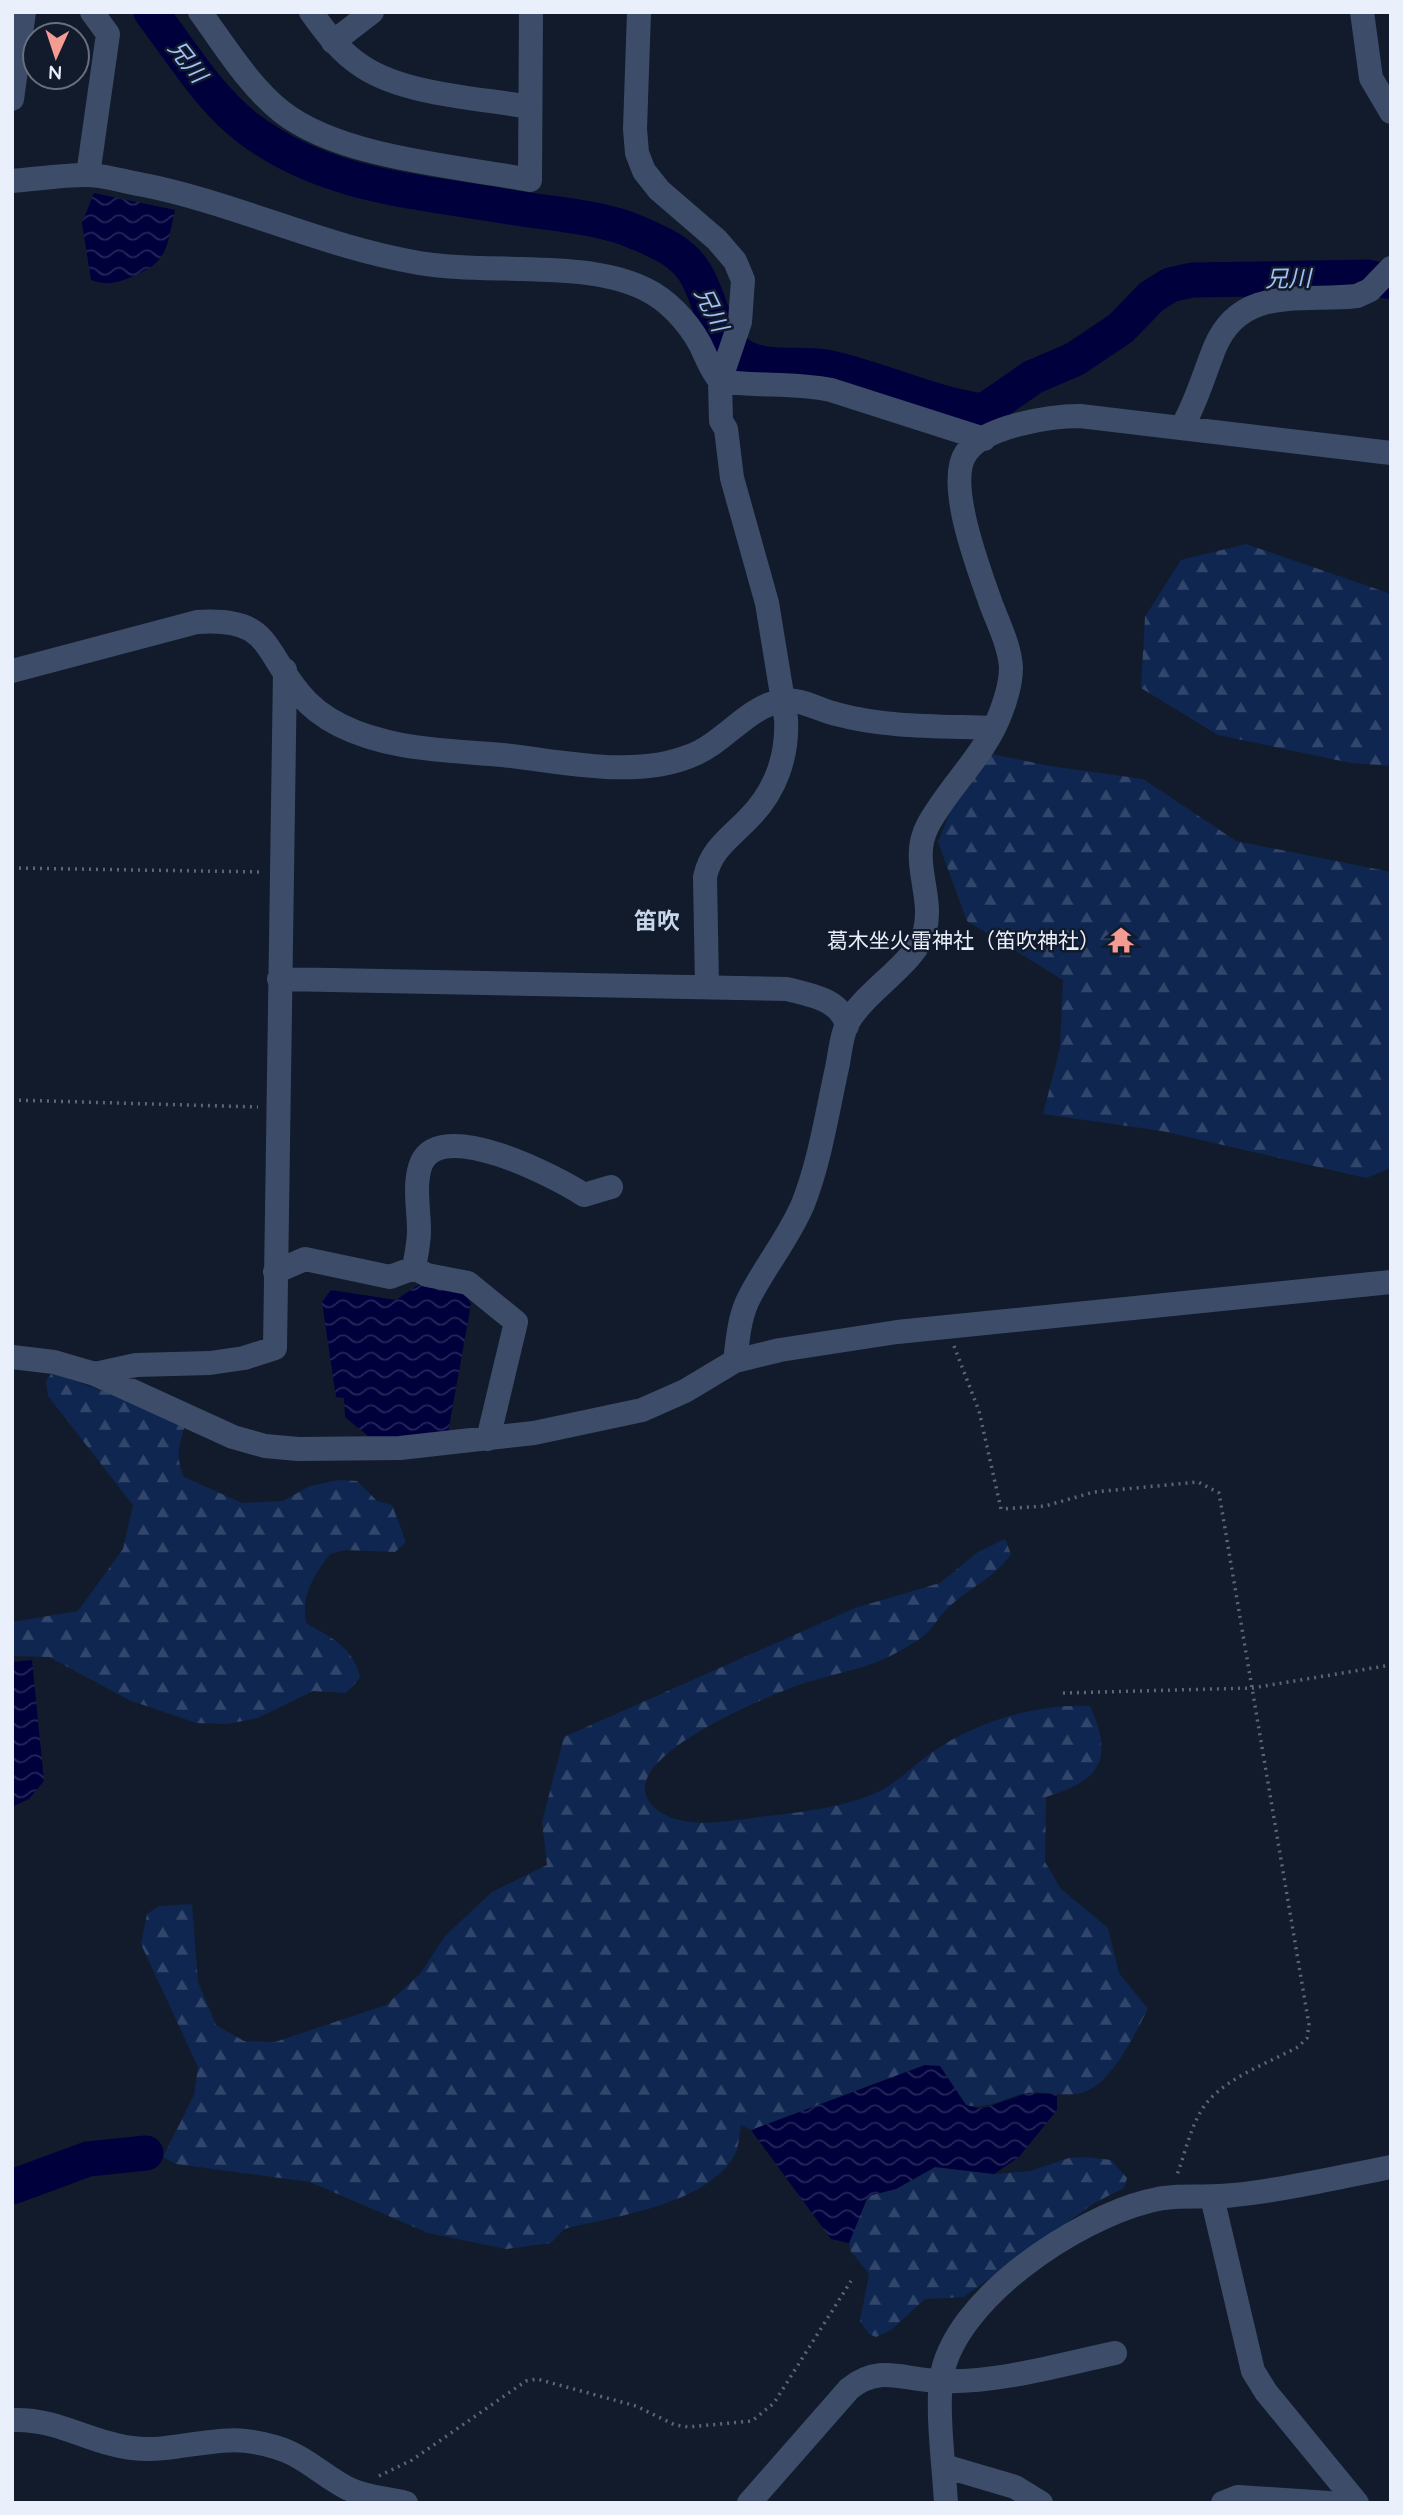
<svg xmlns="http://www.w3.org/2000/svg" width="1403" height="2515" font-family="Quicksand,'Noto Sans JP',sans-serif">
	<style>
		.forest { fill: url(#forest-firs) }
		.water { fill: url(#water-waves) }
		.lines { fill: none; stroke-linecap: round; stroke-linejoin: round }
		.river { stroke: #00003c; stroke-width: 35 }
		.path { stroke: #5e6674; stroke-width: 3.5; stroke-dasharray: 2 5; stroke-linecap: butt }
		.minor { stroke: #3d4d69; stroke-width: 24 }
		.labels { text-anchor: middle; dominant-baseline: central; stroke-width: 5; stroke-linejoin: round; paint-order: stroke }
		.poi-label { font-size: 21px; fill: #e9f0fb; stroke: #121b2b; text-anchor: end }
		.water-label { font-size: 23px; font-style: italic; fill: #a1c1f8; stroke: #121b2b }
		.neighbourhood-label { font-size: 23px; font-weight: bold; fill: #c8d6ec; stroke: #121b2b }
	</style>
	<defs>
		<pattern id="forest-firs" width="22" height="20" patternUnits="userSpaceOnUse" patternTransform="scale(1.75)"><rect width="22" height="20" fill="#0e2650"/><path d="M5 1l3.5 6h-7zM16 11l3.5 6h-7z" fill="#31466a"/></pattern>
		<pattern id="water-waves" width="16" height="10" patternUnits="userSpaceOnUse" patternTransform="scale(1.75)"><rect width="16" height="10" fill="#00003c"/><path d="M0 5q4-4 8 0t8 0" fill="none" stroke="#252659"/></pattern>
	</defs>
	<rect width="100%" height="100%" fill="#121b2b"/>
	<path class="forest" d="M 1246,544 L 1391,594 L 1391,766 L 1351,763 L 1218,735 L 1141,688 L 1145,617 L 1181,560 Z
		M 991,754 L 1050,766 L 1143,779 L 1236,841 L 1391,872 L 1391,1168 L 1366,1178 L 1162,1131 L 1043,1114 L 1060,1048 L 1063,980 L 967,921 L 938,842 L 968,768 Z
		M 52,1373 L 187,1420 C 180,1441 174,1456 184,1477 L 242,1503 L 283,1501 L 310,1486 L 339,1480 L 357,1481 L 377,1501 L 392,1505 L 406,1542 L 395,1552 L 345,1550 L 330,1554 C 314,1575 301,1595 306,1623 C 331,1638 354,1647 360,1678 L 346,1693 L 313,1691 L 258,1718 L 227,1724 L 196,1723 L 129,1700 L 49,1657 L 12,1656 L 12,1622 L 78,1611 L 123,1549 L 133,1505 L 48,1396 L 46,1381 Z
		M 1005,1539 L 1011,1554 C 995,1577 971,1587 951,1605 C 937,1617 932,1633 915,1642 C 903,1649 890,1657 877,1662 C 851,1672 823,1676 796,1686 C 769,1696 612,1759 651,1804 C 678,1834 732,1820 767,1816 C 804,1812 846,1807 880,1791 C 898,1782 914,1765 931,1753 C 975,1722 1037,1703 1090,1706 C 1114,1760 1101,1780 1046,1797 L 1045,1862 L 1061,1889 L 1108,1928 L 1119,1973 L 1148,2009 C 1134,2035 1110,2089 1077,2094 C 1061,2096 1044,2091 1028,2093 C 1005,2096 990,2111 966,2105 L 940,2067 L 925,2065 L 751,2130 L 741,2125 C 739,2135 739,2148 734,2156 C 706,2205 615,2216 564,2229 L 551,2243 L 506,2249 L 428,2233 L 310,2182 L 176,2164 L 163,2157 L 194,2095 L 198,2067 L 141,1944 L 147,1914 L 159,1906 L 192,1904 L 198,1982 L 216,2025 L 244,2041 L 275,2042 L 386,2005 L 420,1974 L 445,1936 L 492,1892 L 547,1865 L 542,1822 L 564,1737 L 855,1608 L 940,1583 L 978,1552 Z
		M 1085,2157 L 1111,2160 L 1127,2178 L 1124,2188 L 1094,2203 L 964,2297 L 925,2299 L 891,2330 L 876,2337 L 869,2334 L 860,2321 L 869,2274 L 850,2250 L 849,2243 L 868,2196 L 896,2189 L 935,2167 L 994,2174 L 1030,2171 L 1069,2158 Z"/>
	<path class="water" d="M 94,193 L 175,210 C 166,250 169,262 129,278 C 113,284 107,285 91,280 L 82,223 Z
		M 421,1283 L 464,1292 L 471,1304 L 448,1433 L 390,1439 L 368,1436 L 345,1417 L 344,1398 L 336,1397 L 322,1302 L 331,1290 L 396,1300 Z
		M 32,1660 L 44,1781 L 29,1799 L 12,1807 L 12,1662 Z
		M 925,2065 L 940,2066 L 966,2105 L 981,2109 L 1027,2093 L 1057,2094 L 1057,2110 L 1019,2157 L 994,2174 L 935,2167 L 896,2189 L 868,2196 L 849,2243 L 831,2239 L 751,2130 Z"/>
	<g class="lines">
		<path class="river" d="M 151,12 C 181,51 209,99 249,129 C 326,187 417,191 509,207 C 550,214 600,216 638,233 C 659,242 681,251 694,271 C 711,296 712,335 739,354 C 765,372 802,361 831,368 C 883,380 931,404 984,411 L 1033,377 L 1075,359 L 1121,328 L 1151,297 L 1170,285 L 1192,280 L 1368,277 L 1391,282
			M 12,2187 L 88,2159 L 146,2153"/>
		<path class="path" d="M 12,868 L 262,872
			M 12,1100 L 258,1107
			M 954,1346 L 979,1411 L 1001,1509 L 1045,1506 L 1094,1492 L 1198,1482 L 1219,1493 L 1309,2025 L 1307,2038 L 1298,2047 C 1270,2062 1231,2076 1209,2100 C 1192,2119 1186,2151 1177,2175
			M 1063,1693 L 1252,1688 L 1391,1665
			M 379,2476 L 412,2460 L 526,2381 L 537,2379 L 636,2406 L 675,2425 L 688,2427 L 752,2421 L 774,2403 L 851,2281"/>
		<path class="minor" d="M 200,12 C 225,46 249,86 282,112 C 341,158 456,166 530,180 L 531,12
			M 311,12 C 326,33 341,53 363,67 C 406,95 479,98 530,107
			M 639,12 L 635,129 L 637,153 L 644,171 L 659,190 L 717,240 L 735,261 L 743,280 L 740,322 L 720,381 L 721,421 L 726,429 L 732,478 L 767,603 L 786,719 C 788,757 775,792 749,818 C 730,838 711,849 705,877 L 707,985
			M 1362,12 L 1371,78 L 1391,112
			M 333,42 L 372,12
			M 12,99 L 24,12
			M 88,175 L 108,34 L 92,12
			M 12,181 C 37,179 62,175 86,175 C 105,175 125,182 144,185 C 238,204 324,247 419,263 C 489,275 584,259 645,289 C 668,300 688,322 700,344 C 707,358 710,369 720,381 C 757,387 794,382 831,390 L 984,439
			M 1182,427 C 1197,401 1204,374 1215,347 C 1241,285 1302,302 1357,296 L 1370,290 L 1391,268
			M 12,671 L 197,622 C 270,617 262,648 300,694 C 324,724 365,738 402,745 C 435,751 469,752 502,755 C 561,761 633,779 690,756 C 723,744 746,708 780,701 C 798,697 819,710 836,714 C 887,728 941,726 993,728
			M 279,979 L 787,989 C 810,995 841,999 847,1026
			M 414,1268 L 427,1275 L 468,1283 L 516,1322 L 488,1439
			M 275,1272 L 305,1259 L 390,1277 L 414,1268 C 416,1256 419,1243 419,1231 C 419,1210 414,1187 420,1167 C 436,1113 558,1178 584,1195 L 611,1187
			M 12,1357 L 54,1362 L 95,1374 L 233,1437 L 265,1446 L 298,1449 L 400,1448 L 534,1433 L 642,1410 L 685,1391 L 735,1361 L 780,1350 L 897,1332 L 1391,1282
			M 735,1361 C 738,1339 739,1316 750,1296 C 766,1265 789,1237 803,1204 C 820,1161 827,1113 837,1068 C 840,1054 841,1037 847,1024 C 865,990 916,964 925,930 C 934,894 909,860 928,825 C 949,786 986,754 1001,712 C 1006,699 1011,682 1011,668 C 1010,647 999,625 991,604 C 980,572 945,483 966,453 C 984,426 1051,416 1080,416 L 1391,453
			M 95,1374 L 136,1365 L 210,1363 L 244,1358 L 275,1348 L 285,670
			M 1212,2197 L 1253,2371 L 1266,2392 L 1357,2503
			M 12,2420 C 58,2418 89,2443 132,2448 C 182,2454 219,2429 275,2447 C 304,2455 323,2476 349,2489 C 368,2498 387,2498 406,2503
			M 944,2466 L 1015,2487 L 1041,2503
			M 749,2503 L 849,2389 C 880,2363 905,2381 941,2381 C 999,2383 1058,2365 1115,2353
			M 946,2503 C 944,2466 937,2415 941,2380 C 952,2300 1076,2219 1149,2201 C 1178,2193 1205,2199 1234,2195 C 1286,2190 1339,2177 1391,2167
			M 1223,2503 L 1238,2497 L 1329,2503"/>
	</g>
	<defs>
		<g id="temple-bare" transform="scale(2.1)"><path d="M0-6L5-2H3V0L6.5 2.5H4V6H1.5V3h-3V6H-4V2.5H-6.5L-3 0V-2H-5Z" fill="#f59c92" stroke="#121b2b" stroke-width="2.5" paint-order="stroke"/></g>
	</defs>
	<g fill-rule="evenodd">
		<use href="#temple-bare" x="1121" y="940"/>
	</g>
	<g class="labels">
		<g class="poi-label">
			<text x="1100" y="940">葛木坐火雷神社（笛吹神社）</text>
		</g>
		<g class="water-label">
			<text transform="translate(188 61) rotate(52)">兄川</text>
			<text transform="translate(1288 278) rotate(-1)">兄川</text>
			<text transform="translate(712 309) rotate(64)">兄川</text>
		</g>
		<g class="neighbourhood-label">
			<text x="657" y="920">笛吹</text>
		</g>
	</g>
	<rect width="1403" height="2515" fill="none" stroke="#e9f0fb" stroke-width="28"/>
	<g transform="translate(56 56) rotate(183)"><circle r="33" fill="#121b2b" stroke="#68707e" stroke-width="2"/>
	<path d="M0-5L12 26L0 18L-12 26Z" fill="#f59c92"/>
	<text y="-10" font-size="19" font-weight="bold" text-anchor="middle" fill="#e9f0fb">N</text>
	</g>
</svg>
